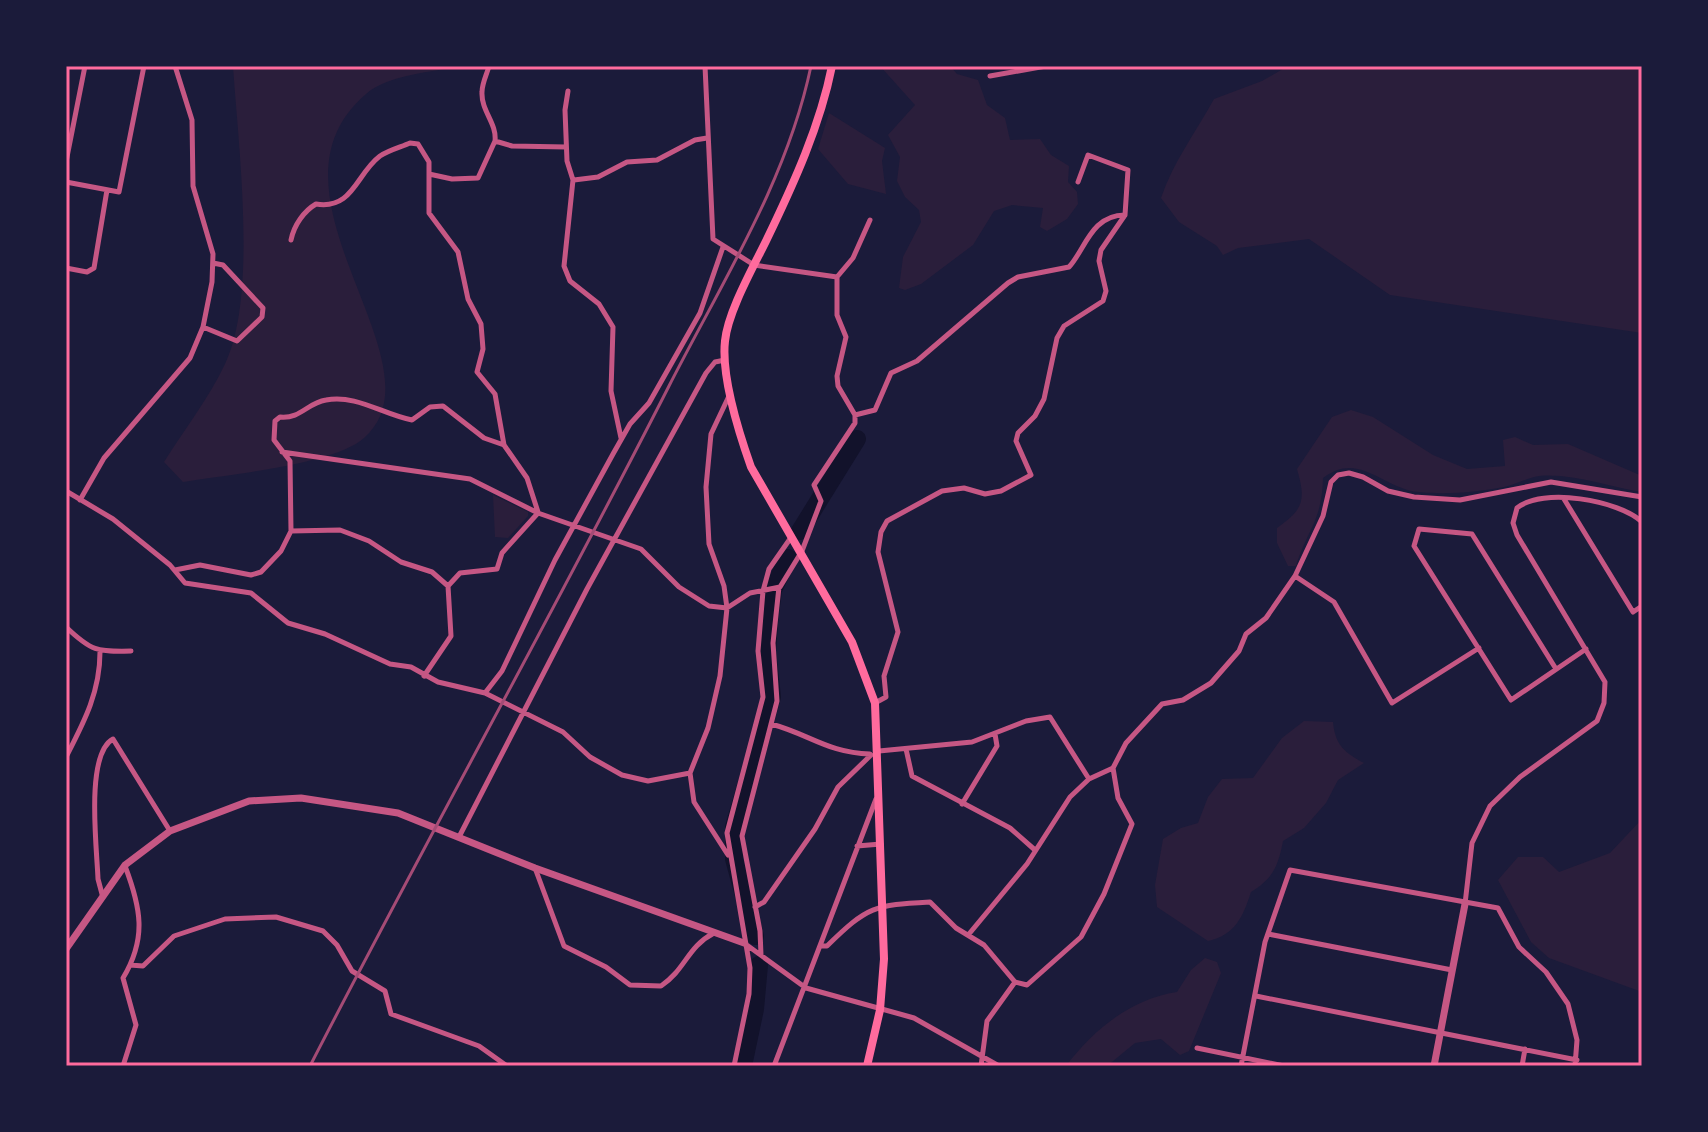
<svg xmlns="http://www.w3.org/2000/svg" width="1708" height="1132" font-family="Inter,sans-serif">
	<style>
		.green { fill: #2a1e3b }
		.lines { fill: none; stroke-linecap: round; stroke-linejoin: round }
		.river { stroke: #12122b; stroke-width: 18 }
		.minor { stroke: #c65784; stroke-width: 5 }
		.tertiary { stroke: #c65784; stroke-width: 7 }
		.secondary { stroke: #ff6b9d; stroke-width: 8 }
		.rail { stroke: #a44b75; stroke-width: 3 }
		.neatline { fill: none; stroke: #ff6b9d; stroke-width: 3 }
	</style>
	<rect width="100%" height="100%" fill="#1b1b3a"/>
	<path class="green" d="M 233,66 L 464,66 C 436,71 387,75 366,94 C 249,194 448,364 364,438 C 334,465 225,475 183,482 L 164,462 C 184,430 209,398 225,364 C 258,296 238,143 233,66 Z
		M 880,66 L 950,66 L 957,74 L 978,80 L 987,105 L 1005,118 L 1010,140 L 1040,139 L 1051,155 L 1069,166 L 1068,182 L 1077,192 L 1078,204 L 1067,219 L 1047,231 L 1040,227 L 1043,208 L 1012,205 L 994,211 L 973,245 L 921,284 L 905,290 L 899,288 L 903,257 L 921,222 L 919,210 L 905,197 L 897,181 L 900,157 L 888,135 L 915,105 Z
		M 1288,66 L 1642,66 L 1642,333 L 1390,295 L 1309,239 L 1238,248 L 1223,255 L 1217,246 L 1179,222 L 1161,198 C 1173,162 1196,132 1214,99 L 1262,81 Z
		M 829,113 L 885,148 L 882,161 L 886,194 L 848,184 L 818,149 Z
		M 1351,410 L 1373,417 L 1433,455 L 1467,469 L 1505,466 L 1503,440 L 1515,437 L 1533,445 L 1568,444 L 1642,476 L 1642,492 C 1609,487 1573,473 1539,476 C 1527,478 1516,484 1504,487 C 1478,492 1446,495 1419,492 C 1383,489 1359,450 1323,478 C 1322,521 1307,530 1296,566 L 1288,566 L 1277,543 L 1277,528 C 1304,509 1306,500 1297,469 L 1332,417 Z
		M 493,495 L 528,512 L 528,516 L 508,538 L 495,537 Z
		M 1304,721 L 1333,722 C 1335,745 1345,753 1364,763 L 1338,780 L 1326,803 L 1304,828 L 1283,841 C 1278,867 1273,878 1251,892 C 1243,917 1235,935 1208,941 L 1157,907 L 1155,885 L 1163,839 L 1181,828 L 1198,823 L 1208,797 L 1222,779 L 1253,778 L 1282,738 Z
		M 1642,819 L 1642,992 L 1549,958 L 1531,942 L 1498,880 L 1518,857 L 1543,857 L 1559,872 L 1610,853 Z
		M 1205,958 L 1217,962 L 1221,973 L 1189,1051 L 1180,1055 L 1161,1039 L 1135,1043 L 1107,1066 L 1066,1066 C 1094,1029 1131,999 1177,992 L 1191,970 Z"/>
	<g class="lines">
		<path class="river" d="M 800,531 L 857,439
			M 755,936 L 734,859 L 734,827 L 772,697 L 767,651 L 769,623 L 773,590 L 788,558
			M 743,1066 L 755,1009 L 759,965"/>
		<path class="minor" d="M 489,66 C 487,74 482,83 482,92 C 481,111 497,123 495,141
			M 705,66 L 713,239 L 754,265 L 837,277
			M 990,76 L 1046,66
			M 568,91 L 565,110 L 567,161 L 573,180 L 564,266 L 570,281 L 599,304 L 613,327 L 611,391 L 621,438
			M 66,162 L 85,66
			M 429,174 L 452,179 L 478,178 L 495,141 L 512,146 L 566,147
			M 574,180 L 598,177 L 627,162 L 657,160 L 695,140 L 707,138
			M 66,182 L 119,192 L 144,66
			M 291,240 C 294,225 304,211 316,204 C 353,210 356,174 380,156 C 389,150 401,147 410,143 L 418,144 L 429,162 L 429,213 L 458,252 L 468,299 L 481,324 L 483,349 L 477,372 L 495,394 L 504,445 L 527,478 L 538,512
			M 66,268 L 87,272 L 94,268 L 107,190
			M 203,327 L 237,341 L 262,317 L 263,308 L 223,265 L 213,263
			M 855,415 L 875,410 L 891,373 L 917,361 L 1008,283 L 1018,277 L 1069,267 C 1085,250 1091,215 1125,215
			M 282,452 L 470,479 L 538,513 L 641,549 L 679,587 L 709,606 L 727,608 L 750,593 L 780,587 L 802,551 L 821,501 L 814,485 L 855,423 L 855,415 L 838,386 L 837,376 L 846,337 L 837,315 L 837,277 L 853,258 L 870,220
			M 66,491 L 113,519 L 170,565 L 185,583 L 251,593 L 288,623 L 325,634 L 390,664 L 411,667 L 438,682 L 485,693 L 563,732 L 590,757 L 622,775 L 648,781 L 690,773
			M 1564,499 L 1633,612 L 1642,606
			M 80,500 L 104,458 L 190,358 L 203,327 L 212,282 L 213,254 L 193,186 L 192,120 L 175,66
			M 291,531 L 340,530 L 369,541 L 401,562 L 432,572 L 448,586
			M 175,570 L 200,565 L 251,575 L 261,572 L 281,551 L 291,531 L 290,461 L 274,440 L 275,421 L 280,417 C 301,419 307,403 326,400 C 356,394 384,415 412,420 L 430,407 L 443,406 L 484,438 L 504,445
			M 1295,576 L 1334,602 L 1392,703 L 1479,648
			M 66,627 C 91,651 97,652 131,651
			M 1556,669 L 1472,534 L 1419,529 L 1414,546 L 1511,700 L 1586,649
			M 424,676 L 451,636 L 448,586 L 460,573 L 497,569 L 502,553 L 538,513
			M 485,693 L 502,671 L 555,560 L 613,454 L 630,424 L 649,403 L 700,313 L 723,247
			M 875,703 L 886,697 L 884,676 L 898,632 L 878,552 L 881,532 L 887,521 L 942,491 L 964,488 L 985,494 L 1001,491 L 1031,475 L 1016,441 L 1018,433 L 1035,416 L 1044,399 L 1057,338 L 1064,326 L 1103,301 L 1106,291 L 1099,261 L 1101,250 L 1125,215 L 1128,170 L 1088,155 L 1078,182
			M 771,724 C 809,734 828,753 870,754
			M 906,749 L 912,776 L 1010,828 L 1035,850
			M 879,751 L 972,742 L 1026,721 L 1050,717 L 1089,779
			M 66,757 C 84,722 100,692 100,652
			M 66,787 L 66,851
			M 962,804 L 997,746 L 995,734
			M 459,837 L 587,589 L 706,373 L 715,362 L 725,360
			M 857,846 L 881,844
			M 728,855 L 694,802 L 690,773 L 708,728 L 720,676 L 727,608 L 724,586 L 709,544 L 706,487 L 711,434 L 729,396
			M 535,868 L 564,946 L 606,967 L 630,985 L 661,986 C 686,969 687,947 714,933
			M 102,894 L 98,879 C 97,849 85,754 113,739 L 170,831
			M 1465,904 L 1472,843 L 1490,806 L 1520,777 L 1597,721 L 1604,703 L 1605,682 L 1517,535 L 1513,523 L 1517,508 C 1542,487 1619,500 1642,522
			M 755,907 L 764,902 L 815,829 L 838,787 L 871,755
			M 969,934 L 1027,864 L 1070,797 L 1089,779 L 1113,768
			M 1268,934 L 1452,970
			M 744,943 L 806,988 L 914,1018 L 999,1066
			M 820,946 L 827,946 C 868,906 874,905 930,902 L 956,928 L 984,945 L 1015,982
			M 761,955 L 760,931 L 742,836 L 777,701 L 773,643 L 779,587
			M 130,965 L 143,966 L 174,936 L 225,919 L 276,917 L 323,931 L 337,945 L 352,971 L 385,991 L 391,1014 L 479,1046 L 507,1066
			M 1256,996 L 1577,1060
			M 1197,1048 L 1284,1066
			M 123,1066 L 136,1025 L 123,978 C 147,938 141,908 125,866
			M 734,1066 L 749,994 L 750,968 L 727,833 L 763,697 L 758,651 L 763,591 L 769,569 L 792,536
			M 774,1066 L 876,799
			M 981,1066 L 987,1021 L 1015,982 L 1027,985 L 1081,937 L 1104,894 L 1132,824 L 1118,798 L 1113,768 L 1126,743 L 1162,704 L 1183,700 L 1211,683 L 1239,651 L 1246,634 L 1266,618 L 1295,576 L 1323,516 L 1331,482 L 1338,475 L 1349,473 L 1363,477 L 1388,491 L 1414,497 L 1460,500 L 1551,482 L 1642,497
			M 1241,1066 L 1265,942 L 1290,870 L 1498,908 L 1519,947 L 1546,972 L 1568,1004 L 1577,1040 L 1575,1066
			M 1522,1066 L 1525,1049
			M 1641,1066 L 1642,1061"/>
		<path class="tertiary" d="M 66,949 L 125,865 L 170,831 L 249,801 L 301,798 L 398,813 L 535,868 L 744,943
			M 1434,1066 L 1465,904"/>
		<path class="secondary" d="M 832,66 C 820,126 794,183 767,239 C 754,266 728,311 725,341 C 721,377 739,433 751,467 L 852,642 L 875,703 L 884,959 L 880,1010 L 867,1066"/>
		<path class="rail" d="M 310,1066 C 427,838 553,614 669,386 C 722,282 787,181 811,66"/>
	</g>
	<rect width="1708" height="1132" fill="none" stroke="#1b1b3a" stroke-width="136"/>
	<rect x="68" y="68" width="1572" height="996" class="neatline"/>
</svg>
